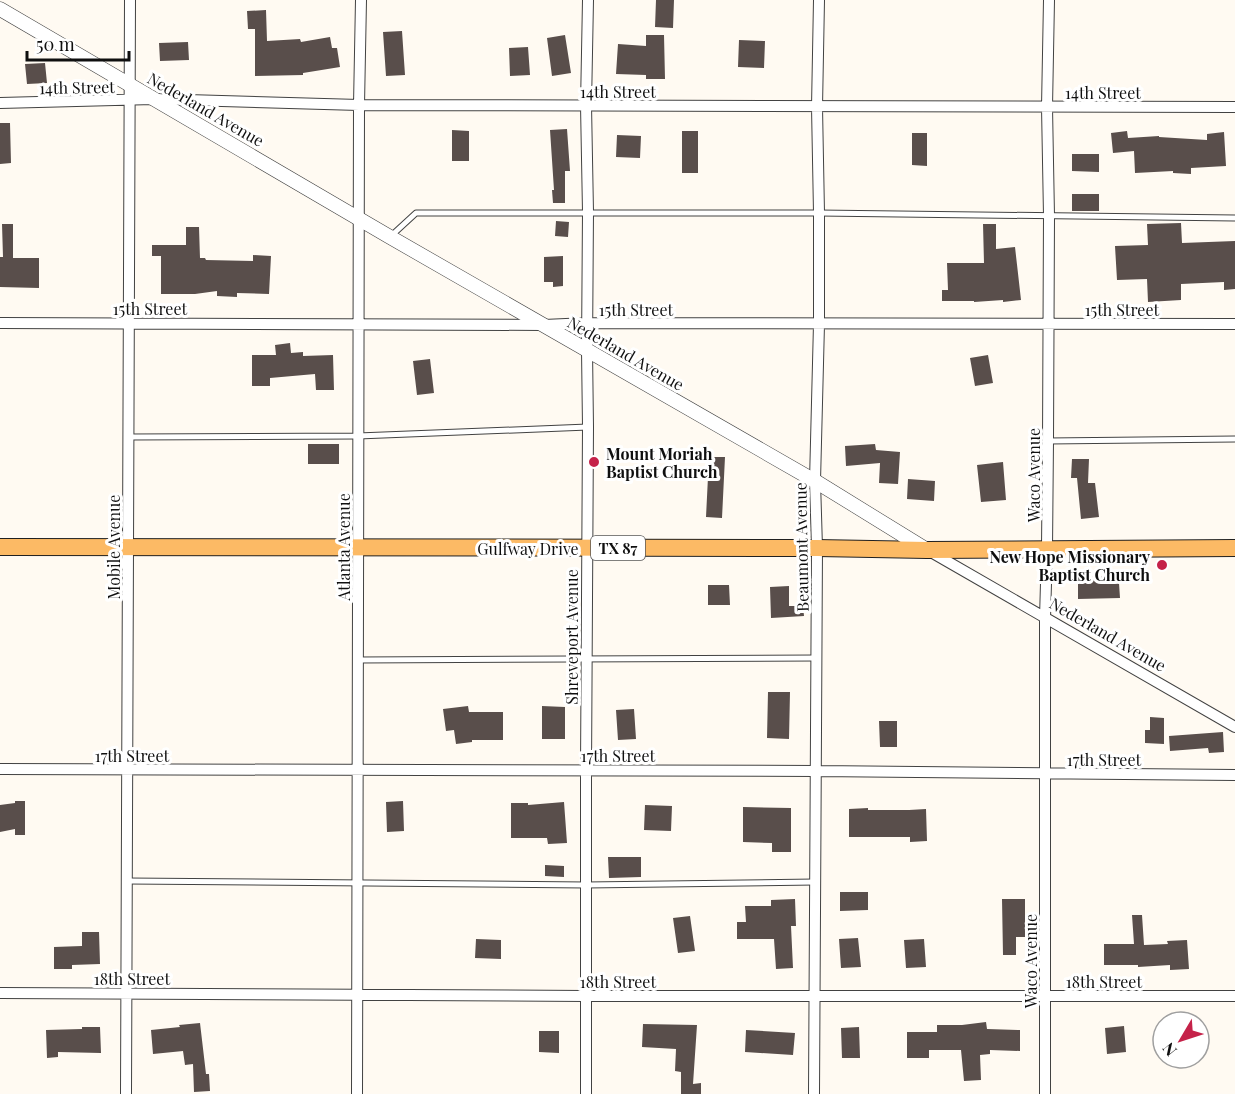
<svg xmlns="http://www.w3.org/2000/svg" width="1235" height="1094" font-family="'Playfair Display',serif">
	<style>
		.building { fill: #594e4b }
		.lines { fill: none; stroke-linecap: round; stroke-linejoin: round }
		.service-casing { stroke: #424242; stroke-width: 7 }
		.minor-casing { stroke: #424242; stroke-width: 12 }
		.tertiary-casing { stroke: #424242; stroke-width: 15 }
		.primary-casing { stroke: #202020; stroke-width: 18 }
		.service { stroke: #fff; stroke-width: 5 }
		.minor { stroke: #fff; stroke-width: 10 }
		.tertiary { stroke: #fff; stroke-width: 14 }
		.primary { stroke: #fcba65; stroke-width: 16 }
		.poi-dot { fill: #c52249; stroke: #fff; stroke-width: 2 }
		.labels { text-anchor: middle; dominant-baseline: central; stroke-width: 6; stroke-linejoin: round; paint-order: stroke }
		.shield { fill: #fff; stroke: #575757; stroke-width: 1.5 }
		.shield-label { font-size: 15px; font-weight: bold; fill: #0f0f0f }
		.street-label { font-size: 16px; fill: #0f0f0f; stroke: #fff }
		.poi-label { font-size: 16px; font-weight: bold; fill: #0f0f0f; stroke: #fff; text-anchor: start }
	</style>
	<rect width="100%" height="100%" fill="#fffaf2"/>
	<path class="building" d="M 656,0 L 674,0 L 673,28 L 655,27 Z
		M 266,10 L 267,41 L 300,39 L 301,42 L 330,37 L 332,48 L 337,48 L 340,67 L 303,73 L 303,75 L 255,76 L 255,29 L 248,29 L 247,11 Z
		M 402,31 L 405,75 L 386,76 L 383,32 Z
		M 565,35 L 571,73 L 552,76 L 547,38 Z
		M 646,35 L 664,35 L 665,79 L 646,79 L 646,75 L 616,74 L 618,44 L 646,46 Z
		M 739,40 L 765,41 L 764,68 L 738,67 Z
		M 188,42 L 189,60 L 160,61 L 159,43 Z
		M 528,47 L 530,75 L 510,76 L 509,48 Z
		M 45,63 L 47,83 L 27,84 L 25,64 Z
		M 0,123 L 10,123 L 11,163 L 0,164 Z
		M 567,129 L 570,171 L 565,171 L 565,203 L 553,203 L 552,190 L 554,190 L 550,130 Z
		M 452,130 L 469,131 L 469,161 L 452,161 Z
		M 682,131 L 698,131 L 698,173 L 682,173 Z
		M 1127,131 L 1128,138 L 1159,136 L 1159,137 L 1207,140 L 1207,134 L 1224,132 L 1226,166 L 1191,168 L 1191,174 L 1173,173 L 1173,171 L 1135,173 L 1134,151 L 1113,153 L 1111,133 Z
		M 912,133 L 927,133 L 927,166 L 912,165 Z
		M 617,135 L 641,136 L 640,158 L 616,157 Z
		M 1072,154 L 1099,154 L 1099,172 L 1072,171 Z
		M 1072,194 L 1099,194 L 1099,211 L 1072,211 Z
		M 556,221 L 569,222 L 568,237 L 555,236 Z
		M 1181,223 L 1182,243 L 1235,241 L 1235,289 L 1224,290 L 1224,282 L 1181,284 L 1181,300 L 1148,302 L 1147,279 L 1117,280 L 1115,246 L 1148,245 L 1147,224 Z
		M 2,224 L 13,224 L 13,258 L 39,258 L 39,288 L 0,287 L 0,257 L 3,257 Z
		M 983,224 L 996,224 L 996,249 L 1015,247 L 1021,300 L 1003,302 L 1003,300 L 974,302 L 974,301 L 942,301 L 942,290 L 948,290 L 947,263 L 984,263 Z
		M 186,227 L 199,227 L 200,258 L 205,258 L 206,260 L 253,261 L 253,255 L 271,256 L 269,294 L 237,293 L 237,297 L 217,296 L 217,291 L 195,294 L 161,294 L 161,256 L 152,256 L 152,245 L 186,245 Z
		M 563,256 L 563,286 L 553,287 L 553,282 L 544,282 L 544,257 Z
		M 290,343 L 291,353 L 303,352 L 303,356 L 333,355 L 334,390 L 316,390 L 315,374 L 270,378 L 270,386 L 252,386 L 252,355 L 276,355 L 275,345 Z
		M 988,355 L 993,383 L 975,386 L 970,358 Z
		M 430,359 L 434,393 L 417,395 L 413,361 Z
		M 308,444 L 339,444 L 339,464 L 308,464 Z
		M 875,444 L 876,450 L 900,452 L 898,484 L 879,483 L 880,463 L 846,466 L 845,446 Z
		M 709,457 L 725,457 L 722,518 L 706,517 Z
		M 1072,459 L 1089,459 L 1088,483 L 1095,483 L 1099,517 L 1081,519 L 1077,478 L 1071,478 Z
		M 1003,462 L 1006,500 L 981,502 L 977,465 Z
		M 908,479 L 935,481 L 934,501 L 907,499 Z
		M 1109,576 L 1109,583 L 1119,583 L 1120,598 L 1078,599 L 1078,583 L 1088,583 L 1088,577 Z
		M 708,585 L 729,585 L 730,605 L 708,605 Z
		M 789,586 L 789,606 L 803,606 L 804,616 L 771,618 L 770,587 Z
		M 768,692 L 790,692 L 789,739 L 767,738 Z
		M 468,706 L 469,712 L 503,712 L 503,740 L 472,740 L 472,742 L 456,744 L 454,730 L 446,731 L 443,709 Z
		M 542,706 L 565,707 L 565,739 L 542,739 Z
		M 634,709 L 636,739 L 618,740 L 616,710 Z
		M 1150,717 L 1164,718 L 1164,744 L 1145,743 L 1145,730 L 1150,730 Z
		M 879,721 L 897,721 L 897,747 L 880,747 Z
		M 1223,732 L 1224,752 L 1209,753 L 1208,748 L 1170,751 L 1169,736 Z
		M 15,801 L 25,801 L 25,835 L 15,835 L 15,829 L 0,832 L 0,805 L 15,803 Z
		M 403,801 L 404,831 L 387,832 L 386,802 Z
		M 564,802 L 567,843 L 548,844 L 547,838 L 511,838 L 511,803 L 528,803 L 528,805 Z
		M 645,805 L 672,806 L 671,831 L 644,830 Z
		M 743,807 L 791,808 L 791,852 L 772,852 L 772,843 L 743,842 Z
		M 868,808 L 868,810 L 909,810 L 926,809 L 927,841 L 910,842 L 910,837 L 849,837 L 849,809 Z
		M 608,857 L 641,857 L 641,877 L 609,878 Z
		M 545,865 L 564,866 L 564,877 L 545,876 Z
		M 840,892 L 868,892 L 868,910 L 840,911 Z
		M 795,899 L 796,926 L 791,926 L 793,968 L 776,969 L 774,939 L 737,939 L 737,922 L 746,922 L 745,906 L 771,906 L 771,900 Z
		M 1002,899 L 1025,899 L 1025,937 L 1016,937 L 1016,955 L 1003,955 Z
		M 1132,915 L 1142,915 L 1144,945 L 1168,944 L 1167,941 L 1187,940 L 1189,969 L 1170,970 L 1170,965 L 1138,967 L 1138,965 L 1104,965 L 1104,944 L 1134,944 Z
		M 690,916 L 695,951 L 678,953 L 673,918 Z
		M 82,932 L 99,932 L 100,964 L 72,965 L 72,969 L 54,969 L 54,947 L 82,946 Z
		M 858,938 L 861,967 L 841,968 L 839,939 Z
		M 476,939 L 501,940 L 501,959 L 475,958 Z
		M 924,939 L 926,967 L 906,968 L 904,940 Z
		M 986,1022 L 987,1029 L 1020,1030 L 1020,1051 L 990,1050 L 990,1054 L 980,1055 L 981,1080 L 964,1081 L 961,1050 L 929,1050 L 929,1058 L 907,1058 L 907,1032 L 937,1032 L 937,1025 L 962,1025 Z
		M 200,1023 L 206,1074 L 209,1074 L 210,1091 L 194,1092 L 193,1064 L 185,1065 L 183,1051 L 153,1054 L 151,1030 L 180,1027 L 179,1025 Z
		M 643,1024 L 697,1025 L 693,1084 L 701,1083 L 701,1094 L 681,1094 L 681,1072 L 675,1071 L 676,1049 L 642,1047 Z
		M 1124,1026 L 1126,1052 L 1107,1054 L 1105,1028 Z
		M 82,1027 L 100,1027 L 101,1053 L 58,1052 L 58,1057 L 47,1058 L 46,1030 L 82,1029 Z
		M 859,1027 L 860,1058 L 842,1058 L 841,1028 Z
		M 746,1030 L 795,1033 L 793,1055 L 745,1052 Z
		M 539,1031 L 559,1031 L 559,1053 L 539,1052 Z"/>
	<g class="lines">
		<g class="service-casing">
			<path id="service" d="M 391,236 L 416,213 L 819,213 L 1235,218
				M 129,437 L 358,436 L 588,427
				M 1048,441 L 1235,439
				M 358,660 L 817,658
				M 127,881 L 586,885 L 815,882"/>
		</g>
		<g class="minor-casing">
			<path id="minor" d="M 0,103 L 153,99 L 359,105 L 1235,107
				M 0,323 L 544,325 L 588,323 L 1235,324
				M 931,552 L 1235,727
				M 0,769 L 817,771 L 1235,775
				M 0,993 L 586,996 L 1235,996
				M 126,1094 L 130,0
				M 357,1094 L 359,105 L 361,0
				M 586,1094 L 586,770 L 588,427 L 587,350 L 588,212 L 586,105 L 588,0
				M 814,1094 L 817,548 L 815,481 L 819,324 L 819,213 L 817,107 L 819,0
				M 1045,1094 L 1045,618 L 1047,548 L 1048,441 L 1049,216 L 1047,107 L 1049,0"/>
		</g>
		<g class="tertiary-casing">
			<path id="tertiary" d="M 0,9 L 390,237 L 815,481 L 927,550"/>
		</g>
		<g class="primary-casing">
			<path id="primary" d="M 0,547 L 817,548 L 927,550 L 1235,548"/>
		</g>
		<use href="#service" class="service"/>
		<use href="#minor" class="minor"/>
		<use href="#tertiary" class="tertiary"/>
		<use href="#primary" class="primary"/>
	</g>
	<g class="poi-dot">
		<circle cx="594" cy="462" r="6"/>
		<circle cx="1162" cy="565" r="6"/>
	</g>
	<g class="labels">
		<rect class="shield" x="591" y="536" width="54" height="24" rx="4.5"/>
		<g class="shield-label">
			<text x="618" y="548">TX 87</text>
		</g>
		<g class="street-label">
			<text transform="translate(77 87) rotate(-1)">14th Street</text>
			<text x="618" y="91">14th Street</text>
			<text x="1103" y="92">14th Street</text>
			<text transform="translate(206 109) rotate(30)">Nederland Avenue</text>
			<text x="150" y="308">15th Street</text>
			<text x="636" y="309">15th Street</text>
			<text x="1122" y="309">15th Street</text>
			<text transform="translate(626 353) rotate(30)">Nederland Avenue</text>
			<text transform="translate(1033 475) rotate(-90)">Waco Avenue</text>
			<text transform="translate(113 547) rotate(-90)">Mobile Avenue</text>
			<text transform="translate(343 547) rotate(-90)">Atlanta Avenue</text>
			<text transform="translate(801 547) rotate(-91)">Beaumont Avenue</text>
			<text x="528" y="548">Gulfway Drive</text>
			<text transform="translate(1108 634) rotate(30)">Nederland Avenue</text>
			<text transform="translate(571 637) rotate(-90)">Shreveport Avenue</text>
			<text x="132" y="755">17th Street</text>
			<text x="618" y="755">17th Street</text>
			<text x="1104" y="759">17th Street</text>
			<text transform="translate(1030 961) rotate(-90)">Waco Avenue</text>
			<text x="132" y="978">18th Street</text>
			<text x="618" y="981">18th Street</text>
			<text x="1104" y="981">18th Street</text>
		</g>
		<g class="poi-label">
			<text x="606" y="453">Mount Moriah<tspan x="606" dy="18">Baptist Church</tspan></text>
			<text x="1150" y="556" text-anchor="end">New Hope Missionary<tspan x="1150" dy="18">Baptist Church</tspan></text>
		</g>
	</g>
	<g transform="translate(1181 1040) rotate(231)"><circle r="28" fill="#ffffff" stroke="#9f9f9f" stroke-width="1.5"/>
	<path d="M0-4.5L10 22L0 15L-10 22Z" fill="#c52249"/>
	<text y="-9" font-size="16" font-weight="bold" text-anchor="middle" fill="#0f0f0f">N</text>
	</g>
	<path d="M27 51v9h102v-9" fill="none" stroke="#0f0f0f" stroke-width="3"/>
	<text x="36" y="51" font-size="18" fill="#0f0f0f" stroke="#ffffff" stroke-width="4.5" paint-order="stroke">50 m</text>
</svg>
